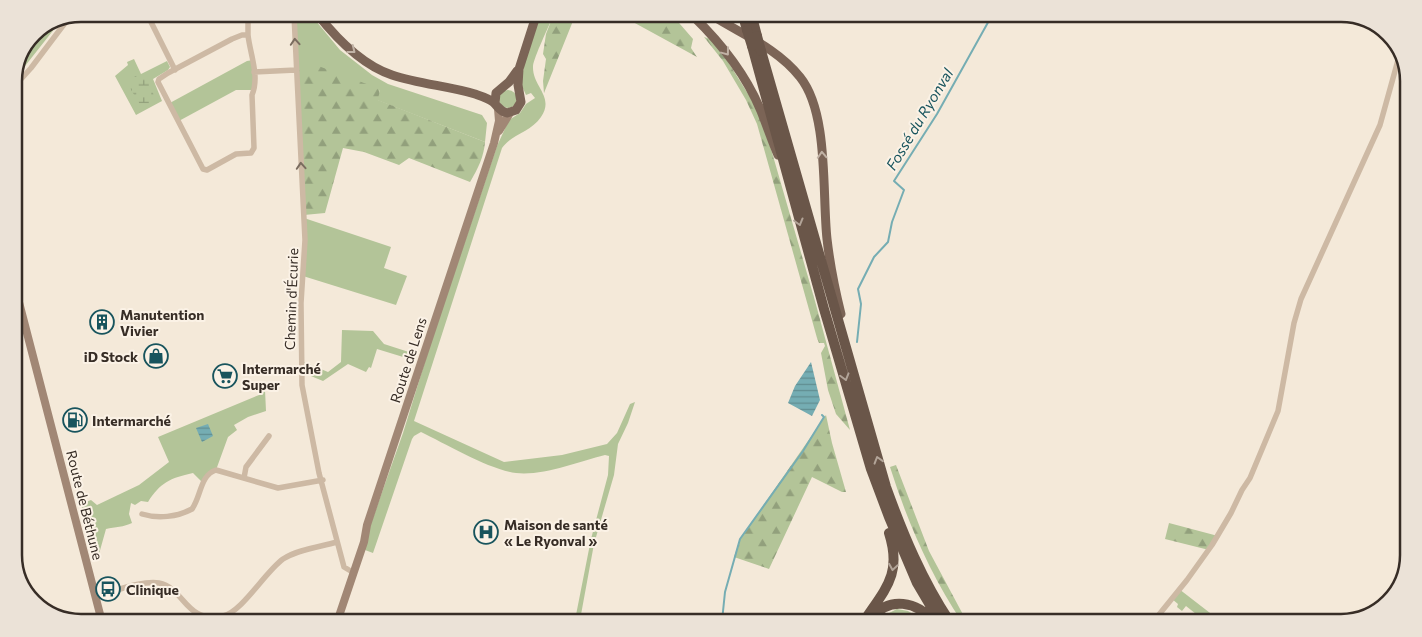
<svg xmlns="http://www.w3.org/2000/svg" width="1422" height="637" font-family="Commissioner,sans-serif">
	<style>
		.grass { fill: #b3c498 }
		.forest { fill: url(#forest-firs) }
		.wetland { fill: url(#wetland-marsh) }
		.water { fill: url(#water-rules) }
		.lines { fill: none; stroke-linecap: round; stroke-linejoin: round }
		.stream { stroke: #75adb3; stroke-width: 2 }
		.minor { stroke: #cdb9a4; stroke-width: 5.5 }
		.secondary { stroke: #a18775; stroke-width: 8 }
		.primary { stroke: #7b6456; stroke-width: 9 }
		.trunk { stroke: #6a5649; stroke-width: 10 }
		.trunk-bridge { stroke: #6a5649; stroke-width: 10 }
		.oneway { stroke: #7a6c5f }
		.oneway2 { stroke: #c1b2a5 }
		.oneway3 { stroke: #b2a498 }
		.labels { text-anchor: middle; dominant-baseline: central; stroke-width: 4; stroke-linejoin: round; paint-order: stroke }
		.street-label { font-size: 14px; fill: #372d26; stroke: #fbf2e6 }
		.poi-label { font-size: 14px; font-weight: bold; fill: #372d26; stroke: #fbf2e6; text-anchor: start }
		.water-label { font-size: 15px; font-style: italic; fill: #18545d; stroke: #fbf2e6 }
		.rim { fill: none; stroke: #372d26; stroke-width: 2.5 }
	</style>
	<defs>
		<pattern id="forest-firs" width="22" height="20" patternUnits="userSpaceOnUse" patternTransform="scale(1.25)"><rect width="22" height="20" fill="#b3c498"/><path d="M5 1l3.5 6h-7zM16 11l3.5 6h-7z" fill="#92a07c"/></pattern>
		<pattern id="wetland-marsh" width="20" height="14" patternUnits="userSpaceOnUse" patternTransform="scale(1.25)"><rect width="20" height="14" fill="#b3c498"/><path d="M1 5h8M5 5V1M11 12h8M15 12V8" fill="none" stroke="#92a07c"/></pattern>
		<pattern id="water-rules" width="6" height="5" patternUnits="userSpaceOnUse" patternTransform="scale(1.25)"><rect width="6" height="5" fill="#75adb3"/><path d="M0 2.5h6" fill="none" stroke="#618d91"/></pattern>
	</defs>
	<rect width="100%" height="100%" fill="#f4e9d9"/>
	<path class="grass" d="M 294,15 L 311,15 L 340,50 L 372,75 L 388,84 L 482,115 L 487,123 L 485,142 L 377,100 L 380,90 L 296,64 Z
		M 540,16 L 553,16 C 549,26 534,57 533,66 C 532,87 555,96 541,117 C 531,132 512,134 502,148 L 414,421 L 504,462 L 562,455 L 607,444 L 617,433 L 630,404 L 635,402 L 628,423 L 618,444 L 614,475 L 594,544 L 580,620 L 575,620 L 591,539 L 608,475 L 609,456 L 605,455 C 578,462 543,476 516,473 C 490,470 446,444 421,432 L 414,436 L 412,439 L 373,553 L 365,550 L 369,529 L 403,433 L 432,339 L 497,146 L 509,120 L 520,113 L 526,104 L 535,98 L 531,93 L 526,95 L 521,84 L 525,59 Z
		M 59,23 L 14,80 L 34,33 Z
		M 134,59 L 141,74 L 167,61 L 170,67 L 168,70 L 153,79 L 162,101 L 136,115 L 115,76 L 128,65 L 127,62 Z
		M 253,60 L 254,90 L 236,90 L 177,122 L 168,104 L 247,61 Z
		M499 99a9 9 0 1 1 18 0a9 9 0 1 1-18 0Z
		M 304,218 L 391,247 L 384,268 L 407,276 L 396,305 L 303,276 Z
		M 342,330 L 373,331 L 384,344 L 415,354 L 413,360 L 377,349 L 371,368 L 369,367 L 366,372 L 348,364 L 323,381 L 306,374 L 304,362 L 328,372 L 341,362 Z
		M 265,390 L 266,411 L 248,417 L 234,425 L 237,430 L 228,437 L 216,470 L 203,483 L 193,473 C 170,478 160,483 148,502 L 141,501 L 135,505 L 131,503 L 129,514 L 132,523 C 124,527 115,527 106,529 L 99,554 L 94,555 L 92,551 L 97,538 L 89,535 L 81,504 L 91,500 L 97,505 L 139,485 L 169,462 L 158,437 L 259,395 L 259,393 Z
		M 1179,589 L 1223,623 L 1190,623 L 1196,614 L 1186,606 L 1182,611 L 1177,607 L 1178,604 L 1172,599 Z"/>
	<path class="forest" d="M 553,16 L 575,16 L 544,93 L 543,81 L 546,59 L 543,54 L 546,34 Z
		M 622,16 L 673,16 L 693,39 L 691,48 L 697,57 Z
		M 704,37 L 710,39 L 725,57 L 755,105 L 771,149 L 815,301 L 850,430 L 836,414 L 828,390 L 821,353 L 825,346 L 824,343 L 819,343 L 817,338 L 757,124 L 746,100 L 723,61 Z
		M 296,64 L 313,64 L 380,89 L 378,100 L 485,142 C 484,156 478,169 470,182 L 409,158 L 399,165 L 364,152 L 343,148 L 325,213 L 304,215 Z
		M 826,415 L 832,443 L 846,492 L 842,492 L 812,477 L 769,569 L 734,557 L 740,539 Z
		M 896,465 L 929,551 L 967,622 L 962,622 C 930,574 907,521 890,467 Z
		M 1169,523 L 1218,536 L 1209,550 L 1165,539 Z
		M 897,609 L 908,611 L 926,622 L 879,621 L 885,615 Z"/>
	<path class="wetland" d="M 138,75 L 144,76 L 152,87 L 154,98 L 147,107 L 142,108 L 130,88 L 128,81 L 132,78 Z"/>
	<path class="water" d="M 811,362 L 820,400 L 812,416 L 788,403 L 795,386 Z
		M 208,424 L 213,436 L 202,442 L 196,428 Z"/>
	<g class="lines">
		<path class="stream" d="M 857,342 L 861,304 L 858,289 L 874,257 L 888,242 L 892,222 L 904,190 L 894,181 L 937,114 L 991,17
			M 722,621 L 725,592 L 740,539 L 803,451 L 824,417 L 822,415"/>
		<path class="minor" d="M 147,14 L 175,70
			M 248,14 C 248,21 248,28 248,35 C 250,54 260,76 252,95 L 254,148 L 251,153 L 236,154 L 207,170 L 203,169 L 158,82 L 159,79 L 168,73 L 232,39 L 242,35 L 248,35
			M 294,15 L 305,240 L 301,303 L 302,385 L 319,473 L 344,567 L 354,573
			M 254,72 L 296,70
			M 14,87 L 31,68 L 68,19
			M 244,478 L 246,467 L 269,436
			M 142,514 C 158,519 177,517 192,509 C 201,497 200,475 216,470 L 278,488 L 323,480
			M 96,596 C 113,592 142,580 159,583 C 185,588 185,624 223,616 C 242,612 265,572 283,559 C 299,549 320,547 337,542
			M 1153,622 L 1187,580 L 1212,545 L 1231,513 L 1242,490 L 1250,478 L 1278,411 L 1294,323 L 1301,299 L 1380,125 L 1400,53"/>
		<path class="secondary" d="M 499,131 L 510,113
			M 14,283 L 101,618
			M 338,619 L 364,542 L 367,525 L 494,143 L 499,121 L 498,109"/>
		<path class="primary" d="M 318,15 C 337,39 362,65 392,75 C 419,84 448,86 475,94 C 481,96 488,98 493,102 C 498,106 499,111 507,113 L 516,110 L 521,102 L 518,85 L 519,69 L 536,16
			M 693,16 C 721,43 746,75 761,111 C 767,126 772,141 778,155
			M 713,16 C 743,35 777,48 800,77 C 829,113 822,193 827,239 C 830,265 835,290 841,314
			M 495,103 L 496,93 L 509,82 L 517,71"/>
		<path class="trunk" d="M 743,16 L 747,30
			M 752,17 L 757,36
			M 752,46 L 824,309 L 871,469 L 889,517 L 917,583 L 940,622
			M 761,51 L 886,487 C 903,534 922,580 950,622
			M 872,618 C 889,596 917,601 934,622
			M 864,621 C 886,588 902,574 889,533"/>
		<path class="trunk-bridge" d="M 747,30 L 752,46
			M 757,36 L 761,51"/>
	</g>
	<defs><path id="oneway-chevron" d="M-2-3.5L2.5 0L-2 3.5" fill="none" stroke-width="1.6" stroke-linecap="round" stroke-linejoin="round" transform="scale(1.25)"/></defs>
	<g class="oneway">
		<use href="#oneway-chevron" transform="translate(295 42) rotate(-94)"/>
		<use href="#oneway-chevron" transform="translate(301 166) rotate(-94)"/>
	</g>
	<g class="oneway2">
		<use href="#oneway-chevron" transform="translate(352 50) rotate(38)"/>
		<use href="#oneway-chevron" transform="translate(726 52) rotate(53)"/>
		<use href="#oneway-chevron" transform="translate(822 155) rotate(-93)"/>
	</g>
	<g class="oneway3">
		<use href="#oneway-chevron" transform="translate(799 222) rotate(75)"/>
		<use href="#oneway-chevron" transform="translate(845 377) rotate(74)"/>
		<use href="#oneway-chevron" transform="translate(878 460) rotate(-107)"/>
		<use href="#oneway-chevron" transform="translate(893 567) rotate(99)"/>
	</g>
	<defs>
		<g id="building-ring" transform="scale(1.25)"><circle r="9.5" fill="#fbf2e6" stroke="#18545d" stroke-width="1.5"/><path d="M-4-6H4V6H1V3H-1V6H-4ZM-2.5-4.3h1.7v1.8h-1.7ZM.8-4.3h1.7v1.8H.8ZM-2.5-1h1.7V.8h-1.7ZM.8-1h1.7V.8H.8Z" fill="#18545d"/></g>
		<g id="shop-ring" transform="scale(1.25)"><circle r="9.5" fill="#fbf2e6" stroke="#18545d" stroke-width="1.5"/><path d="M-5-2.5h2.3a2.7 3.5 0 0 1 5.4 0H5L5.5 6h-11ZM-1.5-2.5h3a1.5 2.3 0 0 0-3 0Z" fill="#18545d"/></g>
		<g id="supermarket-ring" transform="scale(1.25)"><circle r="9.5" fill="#fbf2e6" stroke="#18545d" stroke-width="1.5"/><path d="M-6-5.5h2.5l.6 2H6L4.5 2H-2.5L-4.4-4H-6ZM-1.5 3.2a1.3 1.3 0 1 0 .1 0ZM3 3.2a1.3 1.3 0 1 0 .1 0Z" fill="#18545d"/></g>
		<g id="fuel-ring" transform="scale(1.25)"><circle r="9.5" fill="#fbf2e6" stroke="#18545d" stroke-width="1.5"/><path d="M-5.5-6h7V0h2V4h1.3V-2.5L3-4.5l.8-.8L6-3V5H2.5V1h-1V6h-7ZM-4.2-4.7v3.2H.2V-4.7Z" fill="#18545d"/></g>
		<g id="hospital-ring" transform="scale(1.25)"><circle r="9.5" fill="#fbf2e6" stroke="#18545d" stroke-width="1.5"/><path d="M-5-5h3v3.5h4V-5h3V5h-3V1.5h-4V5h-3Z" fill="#18545d"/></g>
		<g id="bus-ring" transform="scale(1.25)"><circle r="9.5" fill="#fbf2e6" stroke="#18545d" stroke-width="1.5"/><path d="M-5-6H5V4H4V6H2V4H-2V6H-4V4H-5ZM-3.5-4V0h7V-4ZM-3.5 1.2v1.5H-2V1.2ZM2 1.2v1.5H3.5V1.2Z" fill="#18545d"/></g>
	</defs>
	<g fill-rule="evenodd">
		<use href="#building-ring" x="102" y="322"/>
		<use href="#shop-ring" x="156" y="356"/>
		<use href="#supermarket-ring" x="225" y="376"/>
		<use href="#fuel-ring" x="75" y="420"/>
		<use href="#hospital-ring" x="486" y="532"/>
		<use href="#bus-ring" x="108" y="589"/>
	</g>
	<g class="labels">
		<g class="street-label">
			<text transform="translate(291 299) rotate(-88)">Chemin d'Écurie</text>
			<text transform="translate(408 360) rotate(-72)">Route de Lens</text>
			<text transform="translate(85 505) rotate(76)">Route de Béthune</text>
		</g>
		<g class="poi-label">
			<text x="120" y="314">Manutention<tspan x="120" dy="16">Vivier</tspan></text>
			<text x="138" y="356" text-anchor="end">iD Stock</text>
			<text x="242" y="368">Intermarché<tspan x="242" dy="16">Super</tspan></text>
			<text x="92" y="420">Intermarché</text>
			<text x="504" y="524">Maison de santé<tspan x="504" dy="16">« Le Ryonval »</tspan></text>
			<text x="126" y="589">Clinique</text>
		</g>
		<g class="water-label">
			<text transform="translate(919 119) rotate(-59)">Fossé du Ryonval</text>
		</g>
	</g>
	<path d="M0 0H1422V637H0ZM81 22H1341A59 59 0 0 1 1400 81V555A59 59 0 0 1 1341 614H81A59 59 0 0 1 22 555V81A59 59 0 0 1 81 22Z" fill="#ebe2d7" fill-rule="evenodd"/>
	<path class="rim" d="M81 22H1341A59 59 0 0 1 1400 81V555A59 59 0 0 1 1341 614H81A59 59 0 0 1 22 555V81A59 59 0 0 1 81 22Z"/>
</svg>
